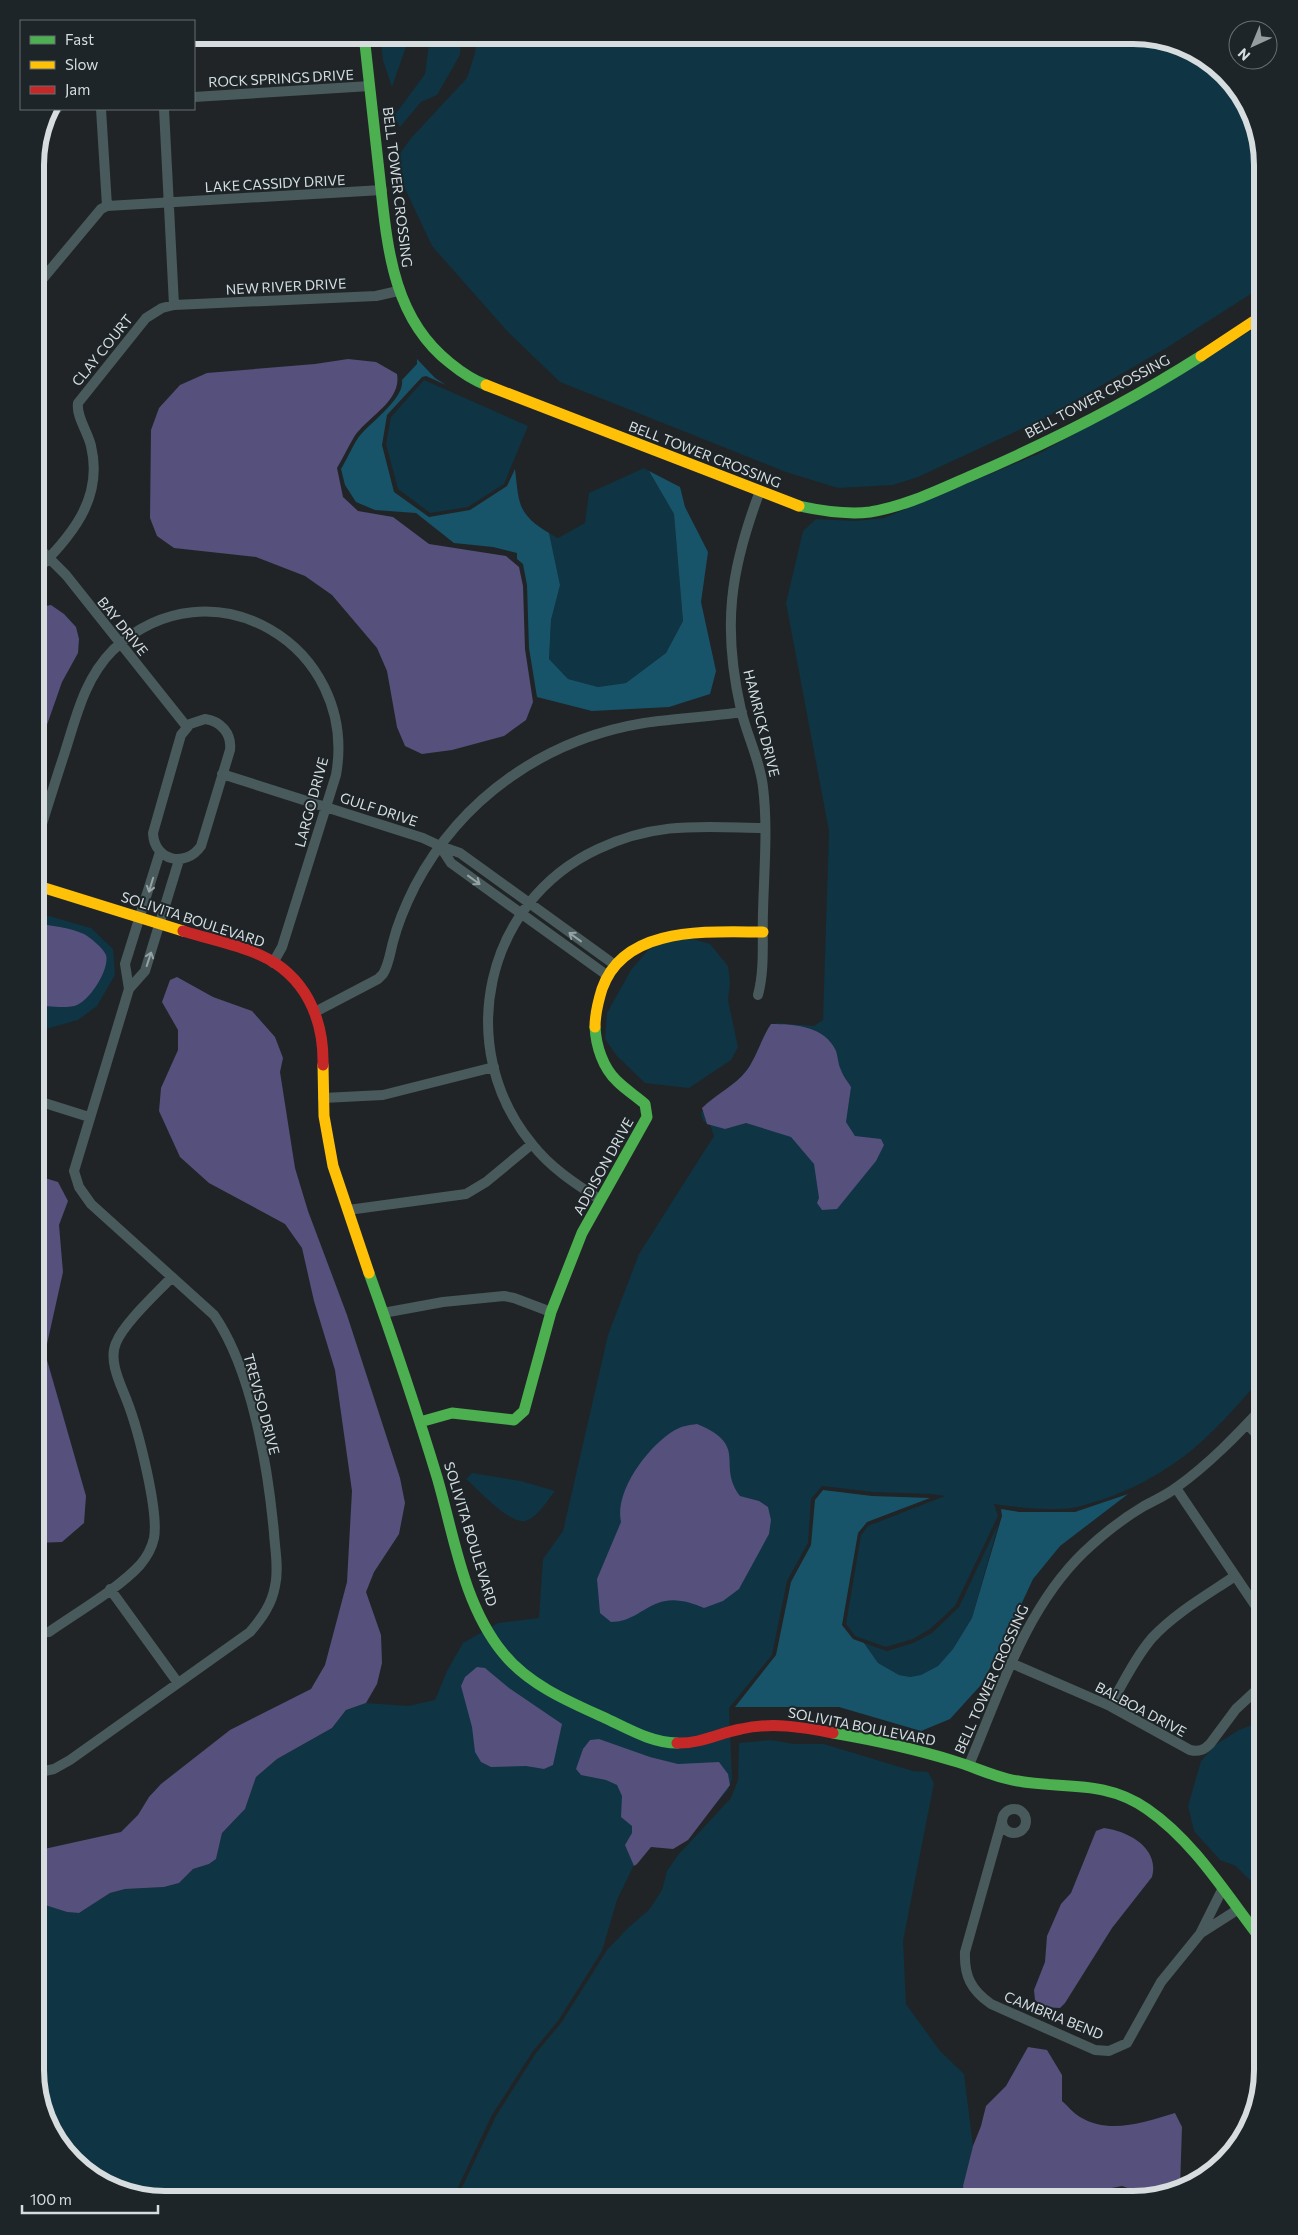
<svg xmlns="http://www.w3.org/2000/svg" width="1298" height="2235" font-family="Commissioner,sans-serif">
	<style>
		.green { fill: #0f3443 }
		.forest { fill: #175469 }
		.water { fill: #55507c }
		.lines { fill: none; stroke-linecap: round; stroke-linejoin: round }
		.street { stroke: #485a5b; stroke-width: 10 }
		.fast { stroke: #4caf50; stroke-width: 11 }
		.slow { stroke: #ffc107; stroke-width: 11 }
		.jam { stroke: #c62828; stroke-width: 11 }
		.oneway { stroke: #97a2a4 }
		.labels { text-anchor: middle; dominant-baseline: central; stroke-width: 4; stroke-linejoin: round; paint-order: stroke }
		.street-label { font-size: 14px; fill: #d7dddf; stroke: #1d2529 }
		.rim { fill: none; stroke: #d7dddf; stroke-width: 6 }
	</style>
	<rect width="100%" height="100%" fill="#202426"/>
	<path class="green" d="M 380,35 L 410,35 L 392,87 L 383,60 Z
		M 430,35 L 461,35 L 460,55 L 437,95 L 421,102 L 400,127 L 394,116 L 425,74 Z
		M 477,35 L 1142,35 L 1206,57 L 1250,108 L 1263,165 L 1263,286 L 1168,347 L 1045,418 L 918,477 L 893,485 L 838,488 L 786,472 L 560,382 L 508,332 L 432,246 L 393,163 L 412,137 L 467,78 L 475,53 Z
		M 1263,323 L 1263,1377 C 1242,1399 1223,1423 1200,1443 C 1165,1474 1122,1496 1077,1507 C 1056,1512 1015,1507 994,1504 L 998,1516 L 955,1606 L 930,1629 L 913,1639 L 886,1647 L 855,1636 L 846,1624 L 861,1535 L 868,1526 L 945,1496 L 931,1494 L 873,1492 L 822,1486 L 811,1499 L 808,1543 L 787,1581 L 772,1655 L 729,1708 L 732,1779 L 728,1790 L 689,1833 L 646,1840 L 617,1900 L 602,1951 L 558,2021 L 533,2051 L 492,2115 L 452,2200 L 157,2200 L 92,2178 L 48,2127 L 35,2070 L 35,1907 L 45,1905 L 67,1912 L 79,1913 L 110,1893 L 125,1889 L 164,1887 L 179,1883 L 193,1869 L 209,1864 L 216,1859 L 222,1833 L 245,1809 L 256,1777 L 277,1759 L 332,1728 L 346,1710 L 366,1703 L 408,1706 L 435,1700 L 447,1671 L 463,1643 L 498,1623 L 539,1618 L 543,1559 L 563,1531 L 608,1335 L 639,1254 L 714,1136 L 710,1125 L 703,1121 L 701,1113 L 709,1103 L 739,1080 L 756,1058 L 768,1030 L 776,1023 L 814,1026 L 823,1020 L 829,831 L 786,603 L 803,531 L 816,519 L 855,521 L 884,518 L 1038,454 L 1167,383 Z
		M 424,380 L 528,426 L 504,484 L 468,507 L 430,513 L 398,489 L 386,444 L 391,417 Z
		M 644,468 L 649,471 L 674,514 L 683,621 L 666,653 L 626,683 L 598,687 L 568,679 L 549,659 L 551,620 L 560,585 L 549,533 L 558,538 L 585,523 L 589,493 Z
		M 35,912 L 91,928 L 113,949 L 115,975 L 97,1006 L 78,1020 L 35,1032 Z
		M 677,938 L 693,939 L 710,944 L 728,966 L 730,982 L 728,1000 L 738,1047 L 731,1060 L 689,1088 L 645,1083 L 617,1056 L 605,1039 L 607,1013 L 631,970 L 649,949 Z
		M 472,1473 L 521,1481 L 555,1491 C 548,1500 537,1518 525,1521 C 509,1524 478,1489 466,1479 Z
		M 999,1522 L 972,1618 L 953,1649 L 938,1666 L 921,1675 L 910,1677 L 899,1675 L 878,1663 L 864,1643 L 887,1651 L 913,1643 L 932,1633 L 959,1607 Z
		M 1263,1721 L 1263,1893 L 1236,1866 L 1220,1860 L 1194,1831 L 1188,1806 L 1201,1761 L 1215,1745 L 1239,1730 Z
		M 771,1740 L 794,1744 L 824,1744 L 913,1771 L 928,1772 L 934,1783 L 903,1941 L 906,2004 L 940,2051 L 964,2074 L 973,2146 L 963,2186 L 965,2200 L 456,2200 L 496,2116 L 536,2053 L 561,2023 L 607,1950 L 629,1927 L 649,1910 L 662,1890 L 667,1871 L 678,1855 L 731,1798 L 738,1780 L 739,1743 Z"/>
	<path class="forest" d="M 417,359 L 435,378 L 446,385 L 426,376 L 422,377 L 387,415 L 382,445 L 394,492 L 429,517 L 470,510 L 507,486 L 515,469 C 519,503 517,514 549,533 L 560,585 L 551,620 L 549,659 L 568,679 L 598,687 L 626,683 L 666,653 L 683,621 L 674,514 L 649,471 L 680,487 L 685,507 L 708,552 L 701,602 L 716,671 L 710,694 L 669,707 L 592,711 L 537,697 L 529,648 L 527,585 L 523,564 L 517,559 L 517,553 L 493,547 L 454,543 L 416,513 L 375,510 L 356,502 L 345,485 L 341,469 C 347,459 352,447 358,438 C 369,423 405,399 402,380 L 417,364 Z
		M 823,1490 L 872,1496 L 930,1498 L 867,1522 L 858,1533 L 842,1625 L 853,1639 L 864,1643 L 878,1663 L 899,1675 L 910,1677 L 921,1675 L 938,1666 L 953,1649 L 972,1618 L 1002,1516 L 1001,1509 L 1019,1512 L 1075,1512 L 1128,1494 L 1060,1546 L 1033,1579 L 1000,1650 L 980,1686 L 950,1719 L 921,1731 L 839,1707 L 735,1707 L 776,1655 L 791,1582 L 811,1545 L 815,1500 Z"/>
	<path class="water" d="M 348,359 L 376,362 L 397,374 C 402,401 367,417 354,437 C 348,447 343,458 337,468 L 343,497 L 358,511 L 393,517 L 429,544 L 506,556 L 519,567 L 523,586 L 525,649 L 533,702 L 526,720 L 504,736 L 452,750 L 422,754 L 405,746 L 397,727 L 387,671 L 377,648 L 332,595 L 305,576 L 256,557 L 174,548 L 157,536 L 150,518 L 151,430 L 159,408 L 180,385 L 207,373 L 315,364 Z
		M 51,605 L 64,614 L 76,627 L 79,639 L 78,653 L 62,682 L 35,759 L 35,608 Z
		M 35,923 C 51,926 69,927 84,934 C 91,938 103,948 106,955 C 110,969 90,1000 77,1005 C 69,1009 45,1006 35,1005 Z
		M 177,977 L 213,997 L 252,1011 L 275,1037 L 283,1058 L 280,1072 L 295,1168 L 308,1211 L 347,1315 L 400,1478 L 405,1503 L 399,1534 L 374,1572 L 366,1592 L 381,1635 L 382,1663 L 377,1684 L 366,1703 L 346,1710 L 332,1728 L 277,1759 L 256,1777 L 245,1809 L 222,1833 L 216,1859 L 209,1864 L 193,1869 L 179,1883 L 164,1887 L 125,1889 L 110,1893 L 79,1913 L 67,1912 L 45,1905 L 35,1907 L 35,1851 L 121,1832 L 138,1815 L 149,1797 L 161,1784 L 230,1730 L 311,1689 L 325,1665 L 347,1582 L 352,1491 L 335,1370 L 314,1301 L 302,1248 L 285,1224 L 209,1183 L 180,1157 L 159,1111 L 161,1088 L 178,1050 L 178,1030 L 162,1002 L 170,980 Z
		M 771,1024 C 795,1024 825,1026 836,1051 C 838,1057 838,1064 841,1070 C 843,1076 848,1082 851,1087 L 846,1122 L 855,1136 L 881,1139 L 884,1145 L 876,1161 L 837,1209 L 822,1210 L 817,1203 L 819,1198 L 814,1164 L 791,1137 L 746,1123 L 725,1129 L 707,1124 L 702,1108 C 716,1094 735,1086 747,1070 C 757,1056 761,1039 771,1024 Z
		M 35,1175 L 58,1182 L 68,1201 L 59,1225 L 63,1272 L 45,1353 L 86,1496 L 84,1523 L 62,1542 L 35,1543 Z
		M 697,1424 C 750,1446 716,1464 740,1496 L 759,1501 L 768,1507 L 771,1520 L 769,1534 L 739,1589 L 723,1601 L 704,1608 C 690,1602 673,1597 658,1603 C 640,1610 631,1622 611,1622 L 600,1613 L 597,1579 L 621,1522 C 614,1491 649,1445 675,1430 C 682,1426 689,1425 697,1424 Z
		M 477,1667 L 485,1668 L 509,1688 L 562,1724 L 553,1765 L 544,1769 L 526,1766 L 491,1767 L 481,1762 L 475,1752 L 472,1727 L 461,1686 L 465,1677 Z
		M 599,1739 L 650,1757 L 678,1764 L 719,1762 L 728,1774 L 730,1785 L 688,1840 L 673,1849 L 651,1847 L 637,1864 L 634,1866 L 625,1845 L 632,1833 L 632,1826 L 621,1817 L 622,1796 L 617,1785 L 606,1780 L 581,1775 L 576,1769 L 583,1749 L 590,1740 Z
		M 1104,1828 C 1128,1831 1160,1848 1152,1877 L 1112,1928 L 1065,2003 L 1060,2008 L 1042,2007 L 1035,2000 L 1034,1990 L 1045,1962 L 1047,1936 L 1061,1904 L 1071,1893 L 1096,1831 Z
		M 1028,2047 L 1047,2050 L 1062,2075 L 1062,2101 C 1068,2106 1073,2113 1080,2117 C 1110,2135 1144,2122 1175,2113 L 1182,2127 L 1180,2189 L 1150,2196 L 1122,2186 L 1066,2197 L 1061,2200 L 965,2200 L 963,2186 L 973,2146 L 981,2126 L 986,2106 L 1006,2086 Z"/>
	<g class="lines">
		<path class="street" d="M 194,97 L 370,86
			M 101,109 L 107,206
			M 164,109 L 174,305
			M 46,113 L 57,109
			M 35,288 L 101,209 L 107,206 L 382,190
			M 35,544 L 66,575 L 187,727
			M 35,572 C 70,537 104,500 91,446 C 88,432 76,417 78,403 L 146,318 L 162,308 L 174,305 L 376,296 L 398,291
			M 205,719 C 221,721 232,734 230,750 L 201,846 C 186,868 154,861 153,833 L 181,735 L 190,724 Z
			M 222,774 L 423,838 L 440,846 L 460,853 L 615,965
			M 35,846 C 45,815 54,785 64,755 C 76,718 84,679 113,650 C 211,557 359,646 336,775 L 282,947 L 273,963
			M 440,846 L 451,863 L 608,976
			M 129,989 L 145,971 L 179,860
			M 758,995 C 765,969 762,939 763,912 C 764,871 768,828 763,787 C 760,760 747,736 741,710 C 722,627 730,570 760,491
			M 315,1012 L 378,979 L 383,974 C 389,964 390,953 393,942 C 398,922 406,904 415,886 C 462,797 546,739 644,723 C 676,718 709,717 742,712
			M 323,1098 L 383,1095 L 494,1067
			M 35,1100 L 89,1117
			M 599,1199 C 574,1183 550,1167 532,1144 C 453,1048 484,902 598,849 C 657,821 702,827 765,828
			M 348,1210 L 466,1194 L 486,1182 L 532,1144
			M 383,1313 L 443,1302 L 504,1296 L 514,1298 L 551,1312
			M 1247,1424 L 1263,1441
			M 1176,1488 L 1263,1617
			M 110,1589 L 178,1683
			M 35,1633 L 49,1632 C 76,1613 118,1589 140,1565 C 146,1558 152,1547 154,1538 C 159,1511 138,1429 127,1401 C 121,1385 108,1361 116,1343 C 124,1323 156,1294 172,1277
			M 1013,1664 L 1110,1706 L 1190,1750 C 1199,1752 1204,1750 1210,1744 L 1236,1709 L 1263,1684
			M 1110,1706 C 1123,1683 1135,1658 1152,1638 C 1175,1613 1207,1595 1235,1576
			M 969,1765 C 1000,1692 1025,1609 1084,1552 C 1102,1535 1122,1519 1144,1506 C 1155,1500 1167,1495 1177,1487 C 1209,1464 1236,1436 1263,1407
			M 35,1773 L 54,1769 L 70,1760 L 250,1632 C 262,1618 272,1604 275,1586 C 279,1569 275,1550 274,1533 C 268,1467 252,1370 214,1315 L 91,1204 L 79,1187 L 74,1171 L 129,989 L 125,964 L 160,852
			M1002 1821a12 12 0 1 1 24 0a12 12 0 1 1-24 0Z
			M 1003,1817 L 965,1952 C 964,1976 971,1990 991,2004 L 1095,2050 L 1109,2051 L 1127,2043 L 1161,1982 L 1200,1934 L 1222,1890
			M 1201,1933 L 1237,1910"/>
		<path class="fast" d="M 364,35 C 369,80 374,125 379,171 C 387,241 390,316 450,363 C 461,372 473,380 486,385
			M 799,506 C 822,511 846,515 870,512 C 907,506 940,489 973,475 C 1052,441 1129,402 1201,356
			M 369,1273 C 393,1340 416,1408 437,1477 C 454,1535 463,1604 503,1653 C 528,1684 567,1701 603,1717 C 627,1728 651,1743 677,1743
			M 420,1422 L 452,1413 L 514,1420 L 524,1411 L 551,1312 L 582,1233 L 647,1117 L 645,1104 C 636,1096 626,1090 617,1081 C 603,1068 596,1046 595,1027
			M 833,1733 C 874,1740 915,1749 954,1761 C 972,1766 990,1775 1008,1779 C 1056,1791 1102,1777 1147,1809 C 1195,1842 1227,1896 1263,1942"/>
		<path class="slow" d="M 1201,356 L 1263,315
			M 486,385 L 799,506
			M 35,885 L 183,931
			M 595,1027 C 595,1014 598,1002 602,989 C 624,925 708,932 763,932
			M 323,1065 L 324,1116 L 333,1166 L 369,1273"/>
		<path class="jam" d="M 183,931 C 208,939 236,944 260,955 C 305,975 324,1018 323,1065
			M 677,1743 C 700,1744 719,1733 741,1729 C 772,1722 802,1727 833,1733"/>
	</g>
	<defs><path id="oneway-shaft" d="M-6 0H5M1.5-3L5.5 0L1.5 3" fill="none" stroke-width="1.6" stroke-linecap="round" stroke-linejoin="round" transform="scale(1.25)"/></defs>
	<g class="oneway">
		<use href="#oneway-shaft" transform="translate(474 880) rotate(36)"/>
		<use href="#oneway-shaft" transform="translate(151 885) rotate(107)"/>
		<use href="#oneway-shaft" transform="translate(575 937) rotate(-144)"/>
		<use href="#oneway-shaft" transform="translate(149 959) rotate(-72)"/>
	</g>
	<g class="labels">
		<g class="street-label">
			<text transform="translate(281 78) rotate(-3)">ROCK SPRINGS DRIVE</text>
			<text transform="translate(275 183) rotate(-3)">LAKE CASSIDY DRIVE</text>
			<text transform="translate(398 187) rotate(83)">BELL TOWER CROSSING</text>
			<text transform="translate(286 286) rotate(-3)">NEW RIVER DRIVE</text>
			<text transform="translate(102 350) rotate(-51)">CLAY COURT</text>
			<text transform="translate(1097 396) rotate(-28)">BELL TOWER CROSSING</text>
			<text transform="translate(705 454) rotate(21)">BELL TOWER CROSSING</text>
			<text transform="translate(123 626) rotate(51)">BAY DRIVE</text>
			<text transform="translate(762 723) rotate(76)">HAMRICK DRIVE</text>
			<text transform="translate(311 802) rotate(-75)">LARGO DRIVE</text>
			<text transform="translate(379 809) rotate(18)">GULF DRIVE</text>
			<text transform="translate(193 919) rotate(18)">SOLIVITA BOULEVARD</text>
			<text transform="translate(603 1166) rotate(-61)">ADDISON DRIVE</text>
			<text transform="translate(262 1404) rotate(75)">TREVISO DRIVE</text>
			<text transform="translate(471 1534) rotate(73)">SOLIVITA BOULEVARD</text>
			<text transform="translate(991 1679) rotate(-66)">BELL TOWER CROSSING</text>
			<text transform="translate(1141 1709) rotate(28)">BALBOA DRIVE</text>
			<text transform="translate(862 1726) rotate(11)">SOLIVITA BOULEVARD</text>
			<text transform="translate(1054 2015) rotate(22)">CAMBRIA BEND</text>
		</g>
	</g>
	<path d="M0 0H1298V2235H0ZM165 44H1133A121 121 0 0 1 1254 165V2070A121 121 0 0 1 1133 2191H165A121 121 0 0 1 44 2070V165A121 121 0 0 1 165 44Z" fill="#1d2529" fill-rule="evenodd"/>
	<path class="rim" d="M165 44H1133A121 121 0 0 1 1254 165V2070A121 121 0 0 1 1133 2191H165A121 121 0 0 1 44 2070V165A121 121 0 0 1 165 44Z"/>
	<rect x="20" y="20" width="175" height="90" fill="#1d2529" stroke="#676f72"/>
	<rect x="30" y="36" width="25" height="8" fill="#4caf50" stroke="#676f72"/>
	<text x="65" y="45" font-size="15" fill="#d7dddf">Fast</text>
	<rect x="30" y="61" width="25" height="8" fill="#ffc107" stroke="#676f72"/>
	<text x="65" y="70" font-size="15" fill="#d7dddf">Slow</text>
	<rect x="30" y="86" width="25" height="8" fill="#c62828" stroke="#676f72"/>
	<text x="65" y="95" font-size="15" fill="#d7dddf">Jam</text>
	<g transform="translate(1253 45) rotate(224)"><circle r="24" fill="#1d2529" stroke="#676f72"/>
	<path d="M0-4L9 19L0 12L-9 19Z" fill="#979c9e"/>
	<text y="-8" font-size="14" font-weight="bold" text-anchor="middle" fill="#d7dddf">N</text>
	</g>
	<path d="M22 2205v8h136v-8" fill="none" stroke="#d7dddf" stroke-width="2.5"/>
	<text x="30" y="2205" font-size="15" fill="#d7dddf" stroke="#1d2529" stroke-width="4" paint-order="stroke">100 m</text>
</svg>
